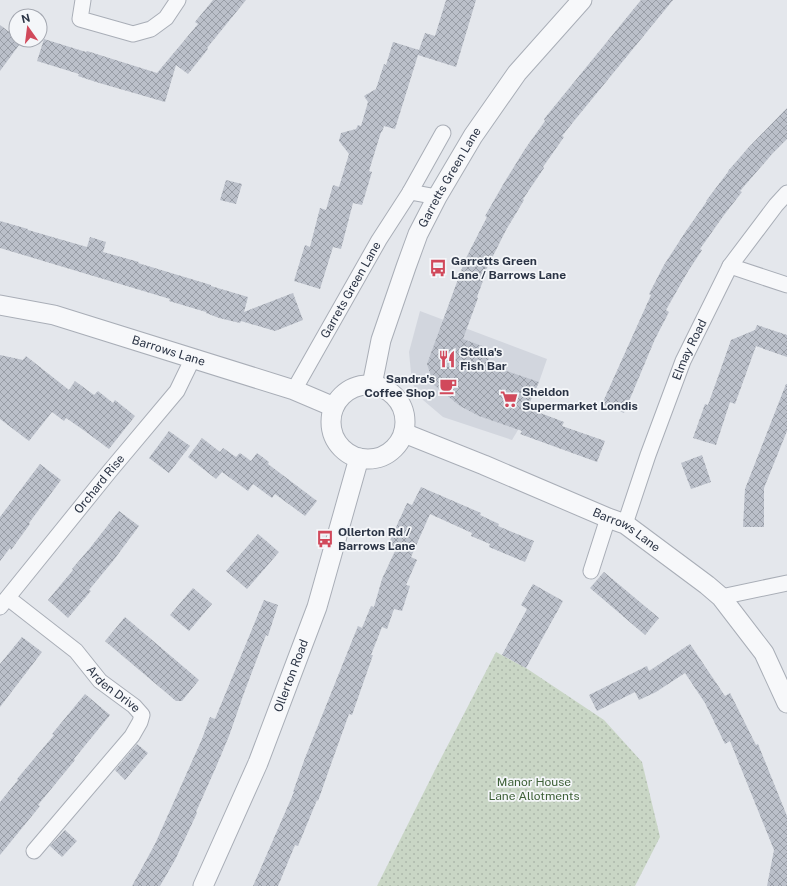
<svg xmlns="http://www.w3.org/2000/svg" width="787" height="886" font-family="'Public Sans',sans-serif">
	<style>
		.built { fill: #d2d6de }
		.green { fill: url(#green-dots) }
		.building { fill: url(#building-cross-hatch) }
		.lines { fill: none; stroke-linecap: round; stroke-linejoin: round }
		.minor-casing { stroke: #a9aeb7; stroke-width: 17 }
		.tertiary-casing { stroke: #a9aeb7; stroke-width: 21 }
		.minor { stroke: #f7f8fa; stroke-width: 15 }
		.tertiary { stroke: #f7f8fa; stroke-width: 19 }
		.labels { text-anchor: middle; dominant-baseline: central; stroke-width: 3.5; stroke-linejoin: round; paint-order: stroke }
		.street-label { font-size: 12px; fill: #2b3445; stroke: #f4f6f9 }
		.poi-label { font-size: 12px; font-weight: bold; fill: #2b3445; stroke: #f4f6f9; text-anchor: start }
		.park-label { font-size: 12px; fill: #3f6138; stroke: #f4f6f9 }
	</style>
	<defs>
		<pattern id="green-dots" width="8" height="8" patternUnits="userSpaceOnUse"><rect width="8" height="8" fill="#c9d6c5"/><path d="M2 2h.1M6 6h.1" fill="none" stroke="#adb8ab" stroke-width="1.8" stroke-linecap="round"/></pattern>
		<pattern id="building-cross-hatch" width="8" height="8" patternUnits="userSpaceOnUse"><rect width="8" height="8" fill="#bbc0ca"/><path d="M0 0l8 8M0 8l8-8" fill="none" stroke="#989da6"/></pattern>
	</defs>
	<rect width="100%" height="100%" fill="#e4e7ec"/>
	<path class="built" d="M 420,311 L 547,359 L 539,382 L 518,430 L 512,440 L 443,417 L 423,400 L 412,383 L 409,352 Z"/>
	<path class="green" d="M 496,652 L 526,668 L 604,720 L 642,762 L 660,837 L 635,886 L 377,886 L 437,766 Z"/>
	<path class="building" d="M 213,0 L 246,0 L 207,48 L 208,49 L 188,74 L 176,65 L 165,102 L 96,82 L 78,76 L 79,74 L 37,61 L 44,39 L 86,52 L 87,51 L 157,73 L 198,24 L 195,22 Z
		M 446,0 L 476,0 L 456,67 L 418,55 L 395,129 L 384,126 L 382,132 L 381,132 L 369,171 L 372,172 L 362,205 L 353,203 L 341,249 L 333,247 L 320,289 L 294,281 L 305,245 L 310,247 L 320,208 L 326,210 L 333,185 L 339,187 L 349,154 L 339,141 L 341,133 L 356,129 L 358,125 L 361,126 L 368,102 L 364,96 L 376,89 L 384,64 L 386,65 L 393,42 L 419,50 L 425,33 L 435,36 Z
		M 641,0 L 673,0 L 574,121 L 562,136 L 564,137 L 543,167 L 544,168 L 523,199 L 524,200 L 506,230 L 482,278 L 484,278 L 477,297 L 478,298 L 463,339 L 493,350 L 486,364 L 539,382 L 527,408 L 564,422 L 562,426 L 605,441 L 597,462 L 520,434 L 522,431 L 479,416 L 460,406 L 434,385 L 427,364 L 465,260 L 487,217 L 485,216 L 504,183 L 525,149 L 545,121 L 544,119 Z
		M 0,25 L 16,37 L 16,40 L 20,40 L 22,41 L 0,71 Z
		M 787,108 L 787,139 L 773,153 L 740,191 L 742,192 L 724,215 L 700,249 L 702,250 L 687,273 L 666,310 L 669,312 L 655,339 L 624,413 L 602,404 L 651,295 L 649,294 L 664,265 L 686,231 L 707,201 L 706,201 L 728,172 L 728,171 L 749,147 Z
		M 226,180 L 242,184 L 236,204 L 220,200 Z
		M 0,221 L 28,229 L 28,230 L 87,247 L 90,237 L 106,242 L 103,252 L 139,262 L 138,263 L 211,285 L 211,286 L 248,297 L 244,312 L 293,293 L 303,320 L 275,331 L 241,321 L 240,323 L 219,318 L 206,313 L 206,312 L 169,301 L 170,299 L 0,248 Z
		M 757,325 L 787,335 L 787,357 L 756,346 L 735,404 L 730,402 L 716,445 L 693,438 L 705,404 L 708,405 L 731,340 L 755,330 Z
		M 0,355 L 23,360 L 26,356 L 69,390 L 75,381 L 94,395 L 98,391 L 113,403 L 115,400 L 135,416 L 109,449 L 82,429 L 66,418 L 64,421 L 52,412 L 29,441 L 0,419 Z
		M 786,384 L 787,384 L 787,431 L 764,488 L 764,527 L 743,527 L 745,489 Z
		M 169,431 L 190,446 L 169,473 L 149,458 Z
		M 202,438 L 220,452 L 223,448 L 236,457 L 240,453 L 251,461 L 257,453 L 269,462 L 268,464 L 317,501 L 305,516 L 275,494 L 272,498 L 253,484 L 248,491 L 222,472 L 216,479 L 188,457 Z
		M 702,455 L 711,482 L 691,489 L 681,463 Z
		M 40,464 L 61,480 L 29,523 L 30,524 L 11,550 L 10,548 L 0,561 L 0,517 Z
		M 421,487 L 481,513 L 480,515 L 499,524 L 498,526 L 534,541 L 525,562 L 489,547 L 490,544 L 471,536 L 472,533 L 430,514 L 411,557 L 417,560 L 406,585 L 410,586 L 402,611 L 394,609 L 387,629 L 382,627 L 371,655 L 373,655 L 352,715 L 349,714 L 330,767 L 318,801 L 317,800 L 298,846 L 295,845 L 278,886 L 253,886 L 294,792 L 293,792 L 305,758 L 358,626 L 362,628 L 371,606 L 374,607 L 382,579 L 395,551 L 387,547 L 407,503 L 412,505 Z
		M 119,511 L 139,526 L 113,561 L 89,590 L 91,591 L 68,618 L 48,600 L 73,570 L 72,569 L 90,548 Z
		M 258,534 L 279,552 L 247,589 L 226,571 Z
		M 604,572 L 659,618 L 645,635 L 590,588 Z
		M 533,584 L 563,601 L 526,668 L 502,655 L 527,609 L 521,605 Z
		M 193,588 L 212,604 L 189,631 L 170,615 Z
		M 264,600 L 278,605 L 268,636 L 266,635 L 244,693 L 229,736 L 216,767 L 196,812 L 197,813 L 175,860 L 160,886 L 132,886 L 155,844 L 202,739 L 210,717 L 215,719 Z
		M 125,617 L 199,680 L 182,701 L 176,701 L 105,641 Z
		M 22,637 L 42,652 L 0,707 L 0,664 Z
		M 690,644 L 725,696 L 730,693 L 756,745 L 758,744 L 787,816 L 787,886 L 767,886 L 774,850 L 730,741 L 725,744 L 705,703 L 685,673 L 656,692 L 639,700 L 635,692 L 597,711 L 589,695 L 647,666 L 649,671 Z
		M 85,694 L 110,715 L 74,759 L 75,760 L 38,805 L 40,806 L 0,855 L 0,802 L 18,780 L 17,779 L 54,735 L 52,734 Z
		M 137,744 L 148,753 L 125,780 L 115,770 Z
		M 65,830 L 77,841 L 62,857 L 50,846 Z"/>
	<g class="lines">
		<g class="minor-casing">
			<g id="minor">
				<path d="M 83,0 L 80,19 L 133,34 L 151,29 L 166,18 L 178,0"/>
				<path d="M 410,192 L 443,133"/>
				<path d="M 730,266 L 787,285"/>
				<path id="s1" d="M 294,390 L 379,240 L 410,192 L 437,197"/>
				<path id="s2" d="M 625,524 L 648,455 L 683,361 L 730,266 L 776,205 L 787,193"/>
				<path d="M 591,571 L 608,518"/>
				<path d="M 721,597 L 787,583"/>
				<path id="s3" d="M 8,598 L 76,651 L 100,681 L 134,706 L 142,715 L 140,722 L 132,736 L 34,851"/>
				<path id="s4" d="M 0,607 L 109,472 L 177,391 L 193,358"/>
			</g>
		</g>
		<g class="tertiary-casing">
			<g id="tertiary">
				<path id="s5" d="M 0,305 L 54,315 L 294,390 L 334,407"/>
				<path id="s6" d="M 372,385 L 381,340 L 406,267 L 418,234 L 437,197 L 473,136 L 517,73 L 582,0"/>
				<circle cx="368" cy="422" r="37"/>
				<path id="s7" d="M 404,433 L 484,465 L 608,518 L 625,524 L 707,585 L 721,597 L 764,653 L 787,703"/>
				<path id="s8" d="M 203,886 L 258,763 L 317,607 L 359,458"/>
			</g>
		</g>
		<use href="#minor" class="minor"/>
		<use href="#tertiary" class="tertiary"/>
	</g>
	<defs>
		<g id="bus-bare" transform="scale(1.38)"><path d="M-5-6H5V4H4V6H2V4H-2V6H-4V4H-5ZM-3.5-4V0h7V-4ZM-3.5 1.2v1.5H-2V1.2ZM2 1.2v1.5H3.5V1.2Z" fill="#d1495b" stroke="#f4f6f9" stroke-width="2.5" paint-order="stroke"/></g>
		<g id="restaurant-bare" transform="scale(1.38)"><path d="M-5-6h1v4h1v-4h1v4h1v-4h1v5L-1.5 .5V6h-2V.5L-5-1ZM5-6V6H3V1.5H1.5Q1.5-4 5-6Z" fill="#d1495b" stroke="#f4f6f9" stroke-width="2.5" paint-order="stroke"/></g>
		<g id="cafe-bare" transform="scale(1.38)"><path d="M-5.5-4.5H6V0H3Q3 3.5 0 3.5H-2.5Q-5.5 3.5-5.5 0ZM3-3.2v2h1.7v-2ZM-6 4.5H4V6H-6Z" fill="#d1495b" stroke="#f4f6f9" stroke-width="2.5" paint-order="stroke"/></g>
		<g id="supermarket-bare" transform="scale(1.38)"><path d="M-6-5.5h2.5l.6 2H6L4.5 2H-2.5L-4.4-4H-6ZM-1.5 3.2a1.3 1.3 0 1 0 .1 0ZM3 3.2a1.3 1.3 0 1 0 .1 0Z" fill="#d1495b" stroke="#f4f6f9" stroke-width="2.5" paint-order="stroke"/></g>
	</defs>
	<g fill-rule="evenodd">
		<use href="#bus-bare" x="438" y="268"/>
		<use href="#restaurant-bare" x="447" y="359"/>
		<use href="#cafe-bare" x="448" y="386"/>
		<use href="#supermarket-bare" x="509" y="399"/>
		<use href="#bus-bare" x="325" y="539"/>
	</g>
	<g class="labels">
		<g class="street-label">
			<text stroke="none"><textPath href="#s6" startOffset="223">Garretts Green Lane</textPath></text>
			<text stroke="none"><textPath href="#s1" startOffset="115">Garrets Green Lane</textPath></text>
			<text stroke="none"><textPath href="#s2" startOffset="186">Elmay Road</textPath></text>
			<text stroke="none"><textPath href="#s5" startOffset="175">Barrows Lane</textPath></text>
			<text stroke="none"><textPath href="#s4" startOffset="158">Orchard Rise</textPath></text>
			<text stroke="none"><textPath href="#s7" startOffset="243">Barrows Lane</textPath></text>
			<text stroke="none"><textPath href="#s8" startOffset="228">Ollerton Road</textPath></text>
			<text stroke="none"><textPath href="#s3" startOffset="140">Arden Drive</textPath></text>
		</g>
		<g class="poi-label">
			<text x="451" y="261">Garretts Green<tspan x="451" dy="14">Lane / Barrows Lane</tspan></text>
			<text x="460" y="352">Stella's<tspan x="460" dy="14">Fish Bar</tspan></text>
			<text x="435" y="379" text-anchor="end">Sandra's<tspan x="435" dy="14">Coffee Shop</tspan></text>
			<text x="522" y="392">Sheldon<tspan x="522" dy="14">Supermarket Londis</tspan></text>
			<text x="338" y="532">Ollerton Rd /<tspan x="338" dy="14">Barrows Lane</tspan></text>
		</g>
		<g class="park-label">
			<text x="534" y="782">Manor House<tspan x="534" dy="14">Lane Allotments</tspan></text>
		</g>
	</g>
	<g transform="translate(28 28) rotate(346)"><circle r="19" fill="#f4f6f9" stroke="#a4a8b1"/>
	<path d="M0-3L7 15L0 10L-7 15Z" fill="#d1495b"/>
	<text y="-6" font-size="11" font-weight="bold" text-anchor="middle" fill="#2b3445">N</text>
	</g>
</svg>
